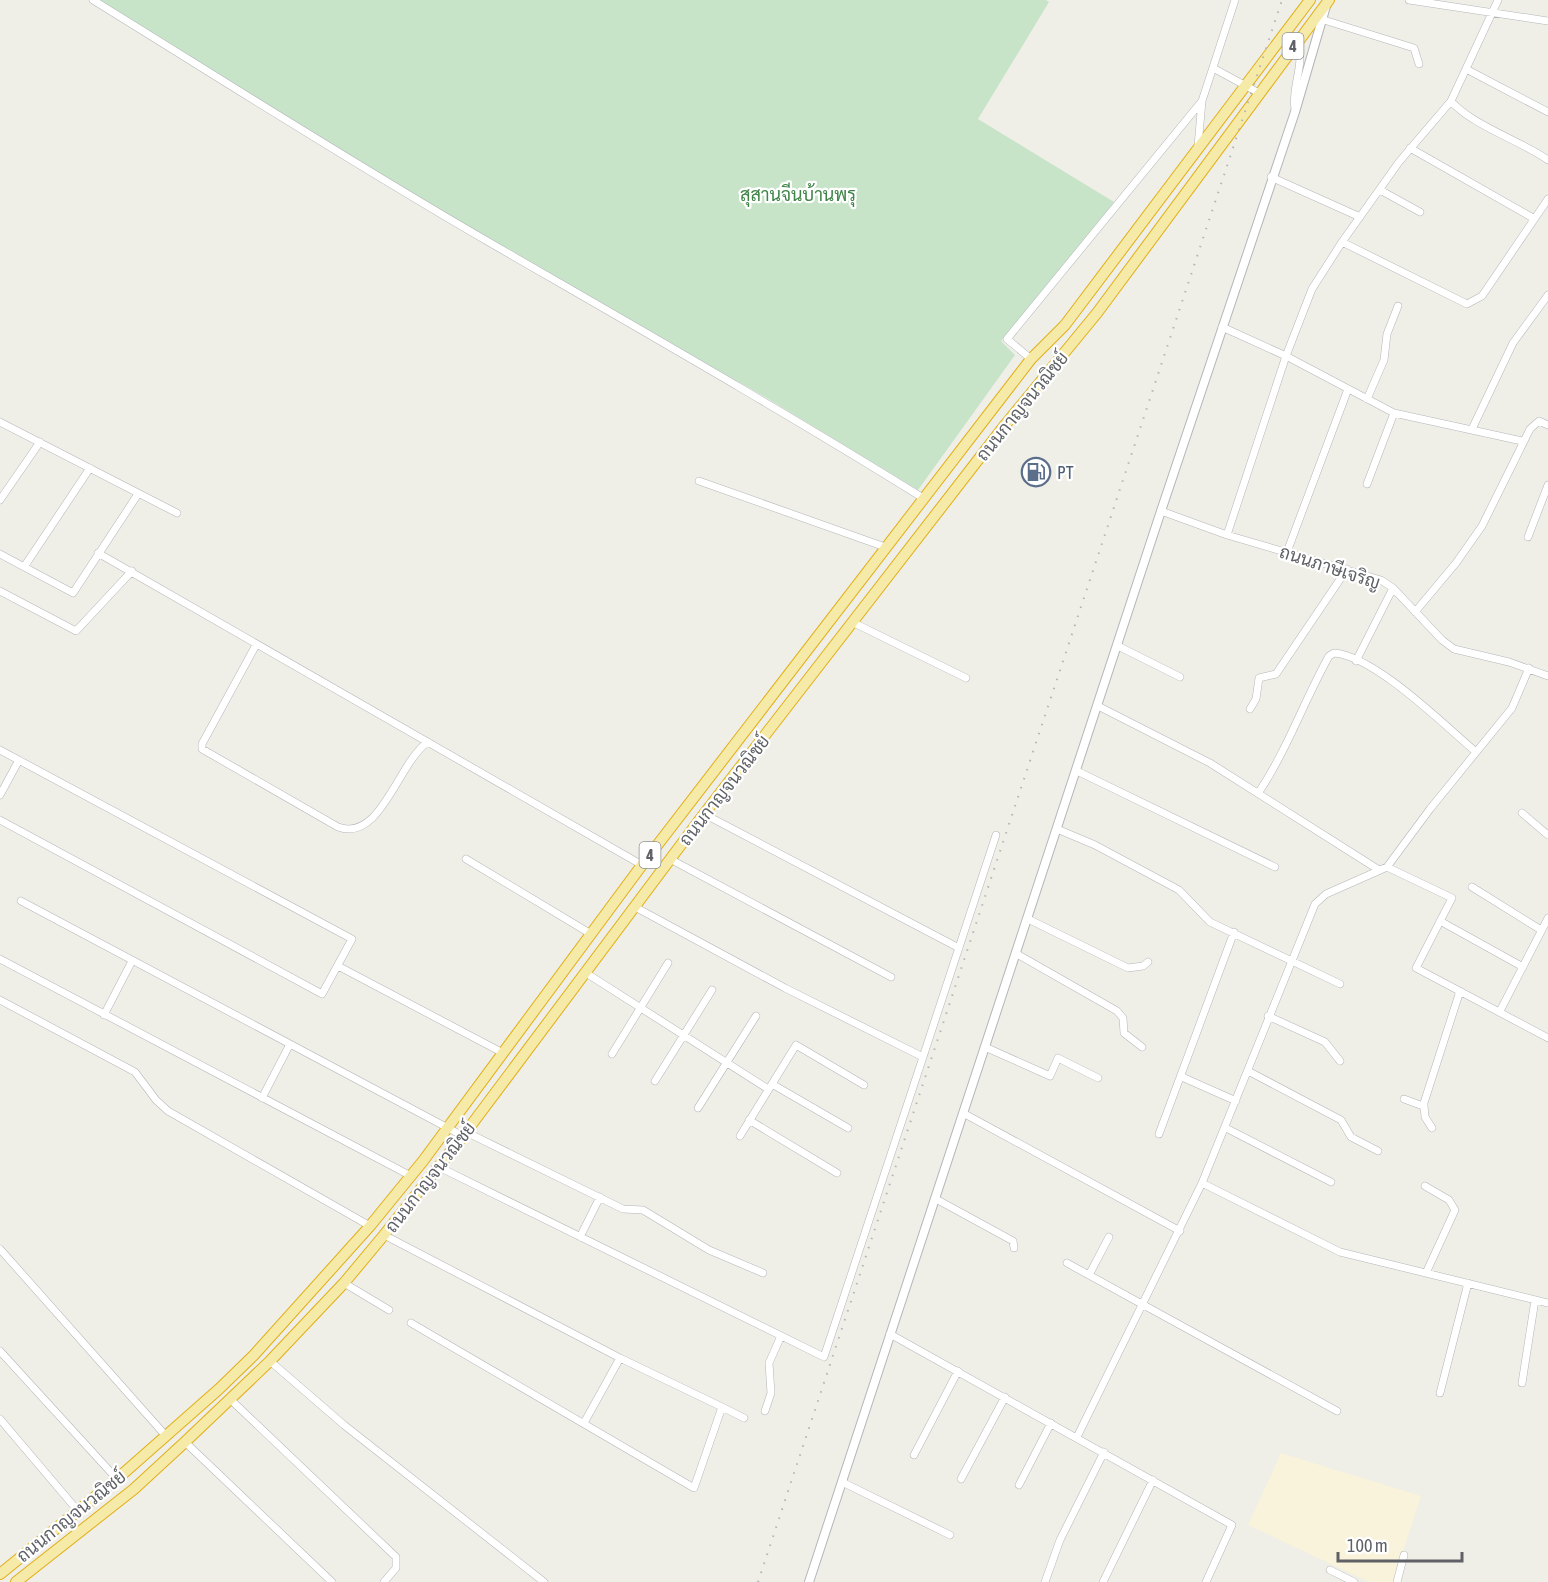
<svg xmlns="http://www.w3.org/2000/svg" width="1548" height="1582" font-family="'Asap Condensed',Sarabun,sans-serif">
	<style>
		.green { fill: #c7e4c9 }
		.sand { fill: #f8f3da }
		.lines { fill: none; stroke-linecap: round; stroke-linejoin: round }
		.minor-casing { stroke: #b4b6ba; stroke-width: 8 }
		.tertiary-casing { stroke: #b4b6ba; stroke-width: 10 }
		.trunk-casing { stroke: #e0af16; stroke-width: 12 }
		.minor { stroke: #fff; stroke-width: 7 }
		.tertiary { stroke: #fff; stroke-width: 8 }
		.trunk { stroke: #f6eaa8; stroke-width: 10 }
		.rail { stroke: #b5b5b6; stroke-width: 2; stroke-dasharray: 1.5 8; stroke-linecap: butt }
		.labels { text-anchor: middle; dominant-baseline: central; stroke-width: 4.5; stroke-linejoin: round; paint-order: stroke }
		.shield { fill: #fff; stroke: #8f9094; stroke-width: 1.5 }
		.shield-label { font-size: 16px; font-weight: bold; fill: #5f6166 }
		.park-label { font-size: 18px; fill: #3f8547; stroke: #fff }
		.street-label { font-size: 18px; fill: #5f6166; stroke: #fff }
		.service-label { font-size: 18px; fill: #4e5e75; stroke: #fff; text-anchor: start }
	</style>
	<rect width="100%" height="100%" fill="#efeee7"/>
	<path class="green" d="M 95,0 L 1046,0 L 1049,2 L 978,119 L 1114,202 L 1001,341 L 1015,355 L 918,490 L 765,397 L 489,239 Z"/>
	<path class="sand" d="M 1281,1453 L 1421,1496 L 1393,1582 L 1369,1582 L 1248,1525 Z"/>
	<g class="lines">
		<g class="minor-casing">
			<path id="minor" d="M 93,0 C 224,81 354,164 487,241 C 634,326 780,409 923,498
				M 1409,0 L 1548,21
				M 1324,20 L 1414,48 L 1419,64
				M 1213,68 L 1259,93
				M 1466,69 L 1548,112
				M 1451,101 C 1470,124 1521,141 1548,160
				M 1295,109 C 1291,86 1306,64 1297,41
				M 1198,146 L 1202,101
				M 1410,148 L 1533,218
				M 1271,177 L 1360,217
				M 1380,190 L 1420,212
				M 1342,242 L 1467,304 L 1482,296 L 1548,199
				M 1222,327 L 1286,356 L 1394,413 L 1522,441
				M 1031,359 L 1007,339 L 1202,101 L 1235,0
				M 1367,399 L 1384,360 L 1387,334 L 1398,306
				M 0,422 L 177,513
				M 1472,429 L 1513,343 L 1548,295
				M 699,481 L 885,547
				M 1367,484 L 1394,413
				M 0,500 L 40,442
				M 1161,511 L 1227,535 L 1381,580 L 1393,588 L 1442,640 L 1454,649 L 1509,662 L 1548,676
				M 1227,535 L 1286,356 L 1312,289 L 1342,242 L 1399,162 L 1451,101 L 1498,0
				M 1528,537 L 1548,485
				M 1287,552 L 1348,389
				M 98,553 L 642,865
				M 0,554 L 73,593 L 138,494
				M 24,567 L 90,468
				M 0,591 L 76,631 L 132,571
				M 1415,612 L 1456,563 L 1482,526 L 1530,429 L 1539,421 L 1548,425
				M 854,623 L 966,678
				M 256,645 L 202,744 L 202,749 L 338,827 C 381,843 398,762 428,742
				M 1118,646 L 1180,677
				M 1356,661 L 1393,588
				M 1098,706 L 1210,763 L 1379,870
				M 1250,709 L 1256,699 L 1259,678 L 1276,674 L 1347,569
				M 0,750 L 352,939 L 322,994 L 0,820
				M 1077,771 L 1275,867
				M 1259,792 C 1287,750 1304,701 1329,656 L 1334,653 C 1375,656 1444,725 1476,752
				M 0,795 L 19,760
				M 1522,813 L 1548,835
				M 704,814 L 959,948
				M 1057,829 L 1095,845 L 1179,890 L 1210,922 L 1340,984
				M 466,859 L 591,934
				M 670,859 L 891,977
				M 1387,867 L 1452,898 L 1416,968 L 1548,1038
				M 1472,887 L 1541,930
				M 21,901 L 463,1136
				M 635,907 L 785,988 L 923,1057 L 996,835
				M 1028,919 L 1128,968 L 1143,966 L 1148,962
				M 1440,921 L 1523,967
				M 1017,954 L 1117,1011 L 1123,1018 L 1124,1033 L 1142,1047
				M 0,959 L 411,1176
				M 338,966 L 503,1053
				M 586,973 L 768,1089
				M 0,1000 L 135,1072 L 156,1100 L 168,1111 L 370,1226
				M 1500,1011 L 1548,918
				M 104,1015 L 132,961
				M 1268,1016 L 1325,1042 L 1340,1061
				M 985,1047 L 1050,1076 L 1058,1058 L 1098,1078
				M 612,1054 L 668,963
				M 1248,1071 L 1341,1120 L 1351,1137 L 1378,1151
				M 1182,1077 L 1236,1101
				M 655,1081 L 712,990
				M 772,1084 L 848,1128
				M 262,1098 L 290,1044
				M 1404,1099 L 1423,1106 L 1460,991
				M 1424,1105 L 1425,1117 L 1432,1128
				M 698,1108 L 756,1016
				M 963,1113 L 1180,1231
				M 749,1120 L 837,1173
				M 1226,1128 L 1331,1182
				M 466,1132 L 623,1209 L 643,1210 L 709,1250 L 763,1273
				M 1159,1134 L 1234,932
				M 740,1136 L 796,1045 L 864,1085
				M 439,1167 L 824,1357 L 923,1057
				M 1202,1183 L 1340,1252 L 1548,1303
				M 1425,1186 L 1449,1200 L 1455,1210 L 1426,1273
				M 936,1199 L 1013,1241 L 1014,1248
				M 384,1235 L 620,1358 L 722,1407 L 694,1488 L 411,1323
				M 580,1237 L 600,1197
				M 0,1249 L 166,1436
				M 1067,1263 L 1337,1411
				M 1089,1275 L 1109,1237
				M 344,1283 L 389,1310
				M 890,1334 L 1232,1525 L 1206,1582
				M 0,1351 L 117,1479
				M 270,1361 L 344,1425 L 544,1582
				M 1522,1383 L 1535,1300
				M 1440,1393 L 1468,1283
				M 230,1399 L 396,1557 L 396,1568 L 384,1582
				M 722,1407 L 744,1418
				M 765,1411 L 771,1393 L 769,1363 L 781,1336
				M 0,1419 L 78,1511
				M 584,1423 L 620,1358
				M 1077,1437 L 1202,1183 L 1315,904 L 1326,894 L 1387,867 L 1430,809 L 1512,708 L 1529,668
				M 185,1442 L 332,1582
				M 914,1455 L 958,1371
				M 961,1479 L 1005,1397
				M 842,1482 L 950,1535
				M 1019,1485 L 1051,1423
				M 1330,1570 L 1354,1582
				M 1045,1582 L 1060,1540 L 1104,1452
				M 1103,1582 L 1153,1480
				M 1397,1582 L 1404,1555"/>
		</g>
		<g class="tertiary-casing">
			<path id="tertiary" d="M 809,1582 L 1161,511 L 1295,112 L 1326,6"/>
		</g>
		<g class="trunk-casing">
			<path id="trunk" d="M 0,1574 L 117,1479 L 219,1389 L 254,1355 L 370,1226 L 423,1161 L 642,865 L 1031,359 L 1065,325 L 1310,0
				M 16,1582 L 134,1489 L 185,1442 L 270,1361 L 344,1283 L 384,1235 L 463,1136 L 704,814 L 1005,425 L 1097,313 L 1329,0"/>
		</g>
		<use href="#minor" class="minor"/>
		<use href="#tertiary" class="tertiary"/>
		<use href="#trunk" class="trunk"/>
		<path class="rail" d="M 758,1582 L 1282,0"/>
	</g>
	<defs>
		<g id="fuel-ring" transform="scale(1.5)"><circle r="9.5" fill="#fff" stroke="#5c6f8a" stroke-width="1.5"/><path d="M-5.5-6h7V0h2V4h1.3V-2.5L3-4.5l.8-.8L6-3V5H2.5V1h-1V6h-7ZM-4.2-4.7v3.2H.2V-4.7Z" fill="#5c6f8a"/></g>
	</defs>
	<g fill-rule="evenodd">
		<use href="#fuel-ring" x="1036" y="472"/>
	</g>
	<g class="labels">
		<g class="shield">
			<rect x="1282.5" y="33" width="21" height="26" rx="4.5"/>
			<rect x="639.5" y="842" width="21" height="26" rx="4.5"/>
		</g>
		<g class="shield-label">
			<text x="1293" y="46">4</text>
			<text x="650" y="855">4</text>
		</g>
		<g class="park-label">
			<text x="798" y="194">สุสานจีนบ้านพรุ</text>
		</g>
		<g class="street-label">
			<text transform="translate(1022 406) rotate(-51)">ถนนกาญจนวณิชย์</text>
			<text transform="translate(1330 567) rotate(18)">ถนนภาษีเจริญ</text>
			<text transform="translate(724 790) rotate(-52)">ถนนกาญจนวณิชย์</text>
			<text transform="translate(430 1177) rotate(-52)">ถนนกาญจนวณิชย์</text>
			<text transform="translate(71 1516) rotate(-39)">ถนนกาญจนวณิชย์</text>
		</g>
		<g class="service-label">
			<text x="1057" y="472">PT</text>
		</g>
	</g>
	<path d="M1338 1552v9h124v-9" fill="none" stroke="#5f6166" stroke-width="3"/>
	<text x="1347" y="1552" font-size="18" fill="#5f6166" stroke="#ffffff" stroke-width="4.5" paint-order="stroke">100 m</text>
</svg>
